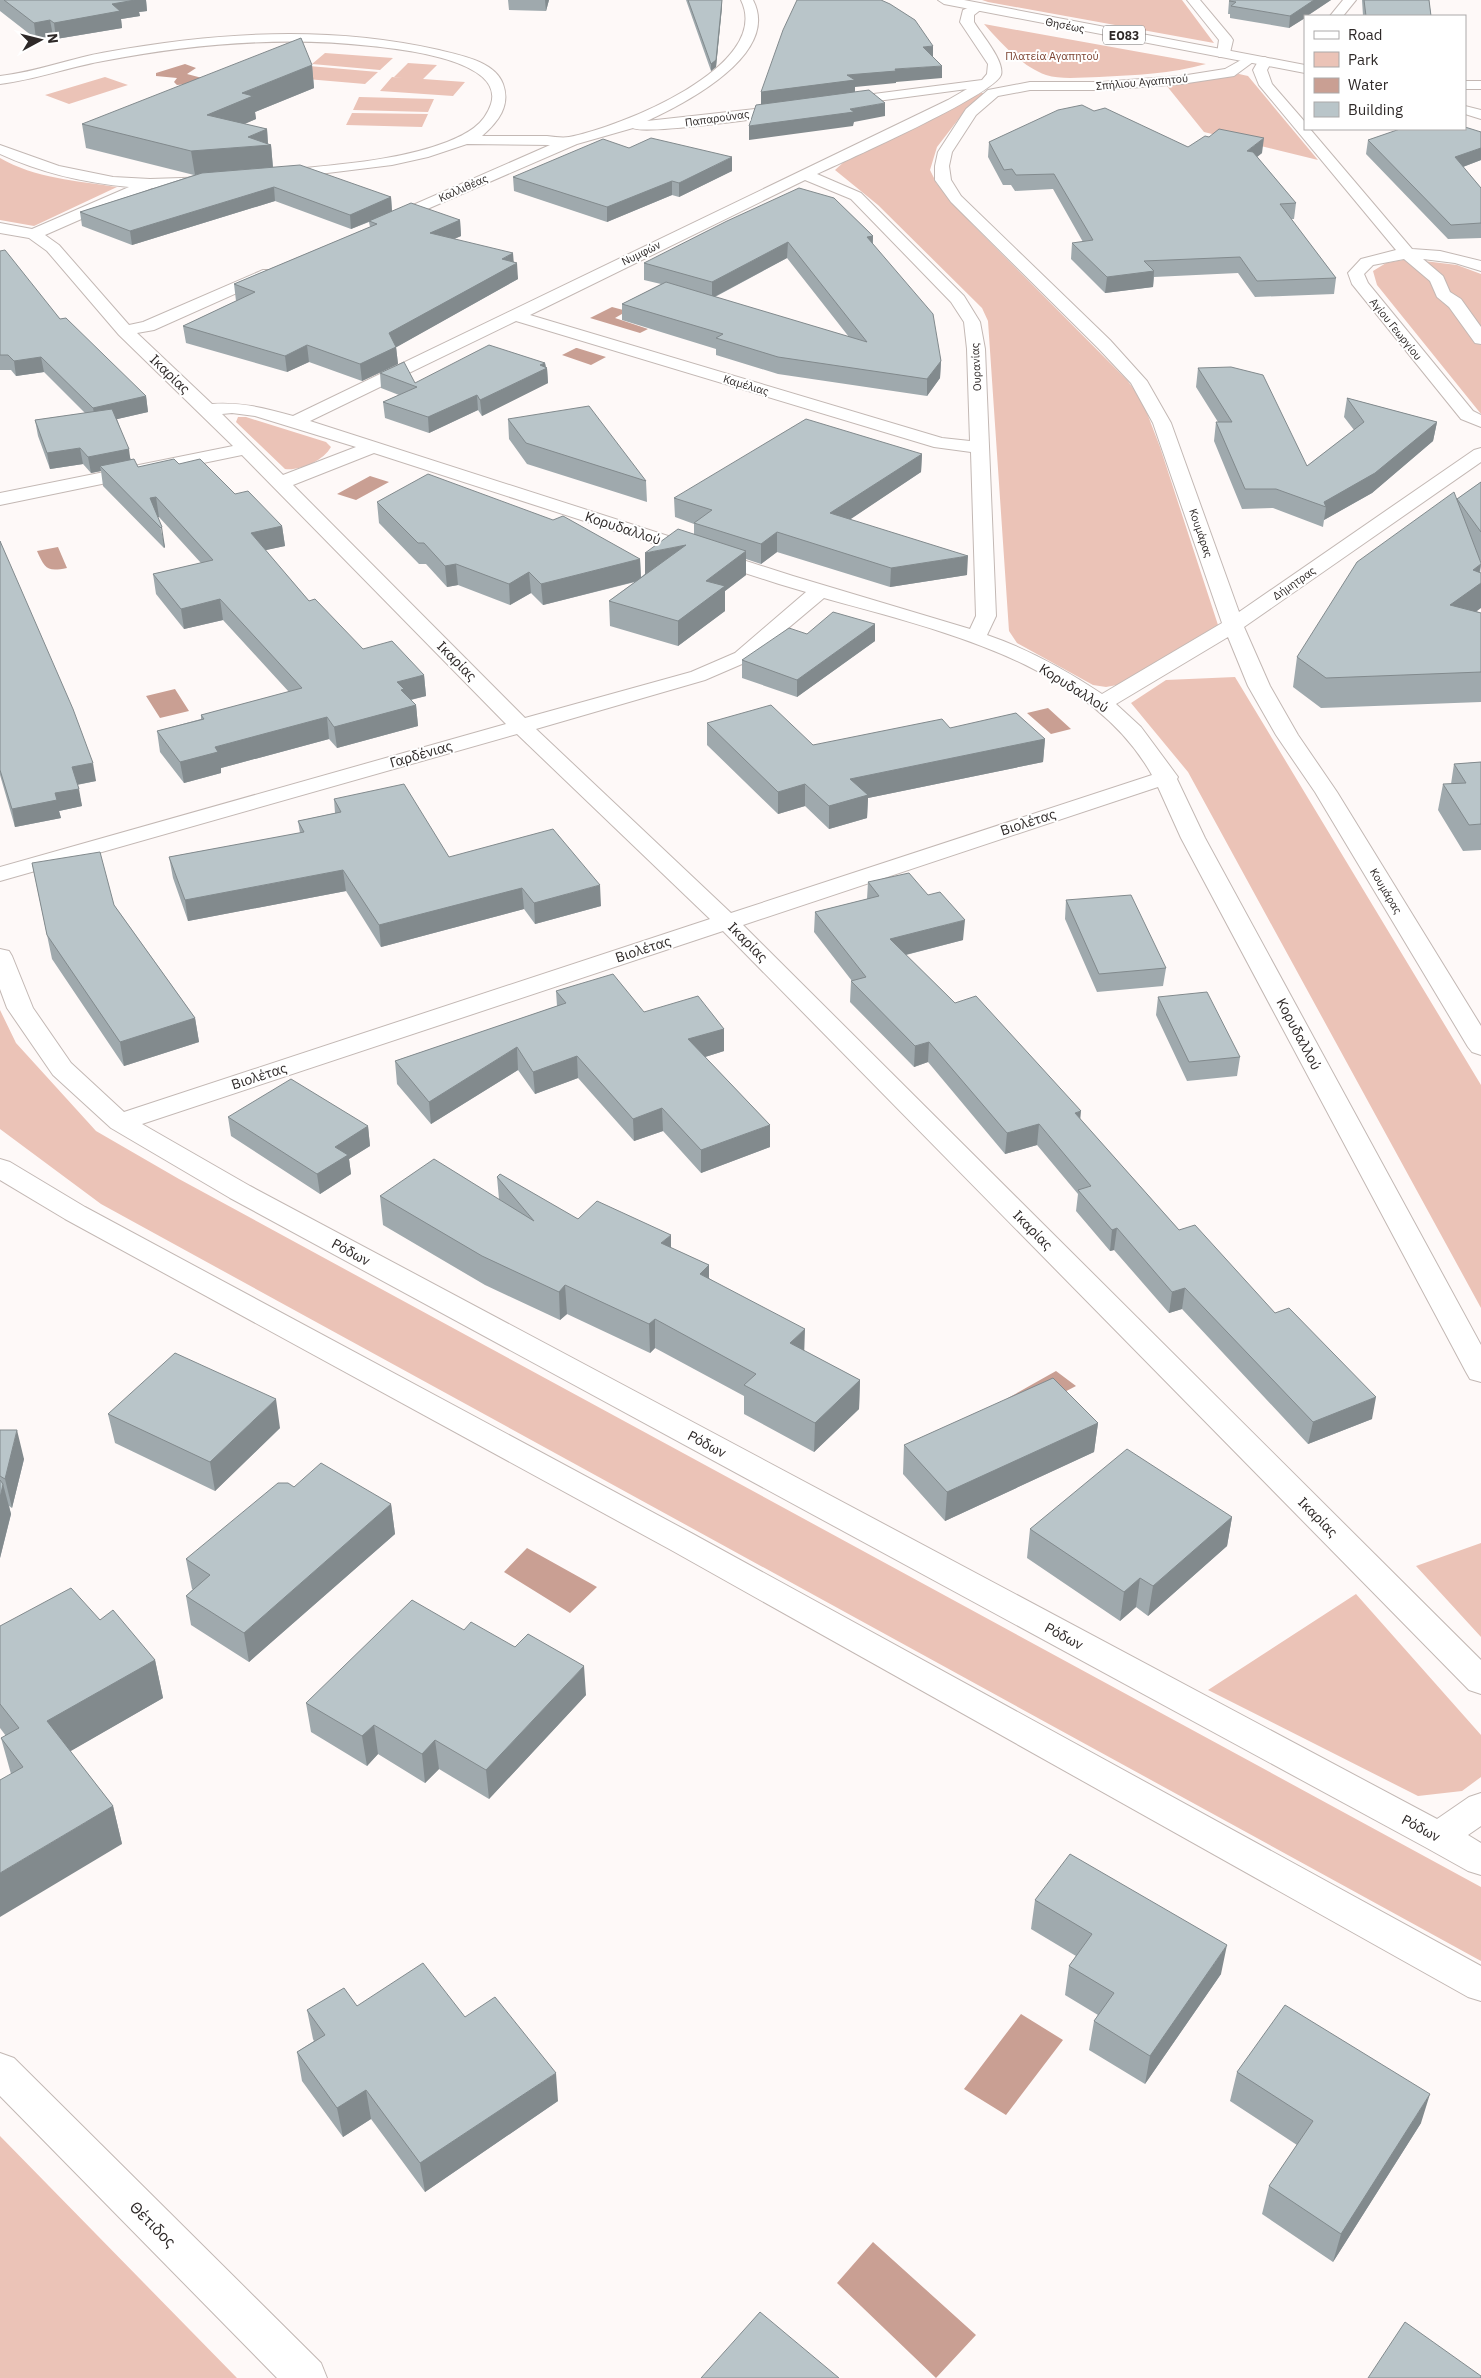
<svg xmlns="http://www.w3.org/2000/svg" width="1481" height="2378" font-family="'IBM Plex Sans',sans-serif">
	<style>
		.green { fill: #ebc3b7 }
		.water { fill: #c99f93 }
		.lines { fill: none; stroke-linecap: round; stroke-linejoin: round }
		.minor-casing { stroke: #c3b8b4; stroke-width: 2 }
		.major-casing { stroke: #c3b8b4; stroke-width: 2 }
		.minor { fill: #fff; fill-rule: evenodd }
		.major { fill: #fff; fill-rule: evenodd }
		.wall { fill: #9fa9ad; fill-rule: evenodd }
		.shaded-wall { fill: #828a8d }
		.building { fill: #b9c5c9; stroke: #828a8d }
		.labels { text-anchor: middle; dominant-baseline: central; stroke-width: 4; stroke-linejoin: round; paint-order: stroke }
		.far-street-label { font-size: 11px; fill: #2e2928; stroke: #fff }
		.far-park-label { font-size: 11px; fill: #7d4533; stroke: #fff }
		.shield { fill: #fff; stroke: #6d6968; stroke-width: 1 }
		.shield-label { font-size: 12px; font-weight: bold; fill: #2e2928 }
		.street-label { font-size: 14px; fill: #2e2928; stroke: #fff }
		.near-street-label { font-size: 16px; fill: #2e2928; stroke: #fff }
	</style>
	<rect width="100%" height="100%" fill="#fef9f8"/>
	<path class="green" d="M 982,0 L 1182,0 L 1214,43 L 988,2 Z
		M 984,24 L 1206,64 C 1171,74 1135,75 1099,77 C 1083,77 1062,80 1046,75 C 1021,66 1001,43 984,24 Z
		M 325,53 L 393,58 L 380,70 L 312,64 Z
		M 408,63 L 437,65 L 423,79 L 465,82 L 453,96 L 380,91 L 392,77 L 403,78 L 394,77 Z
		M 309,66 L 378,72 L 365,84 L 295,78 Z
		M 1239,74 L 1248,76 L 1318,160 L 1204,132 L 1166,85 Z
		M 105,77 L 128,85 L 69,104 L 45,95 Z
		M 981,93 L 984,93 L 964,112 L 937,147 L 930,170 L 937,184 L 972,224 L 1127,380 L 1142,400 L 1160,447 L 1218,625 L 1117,685 L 1106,687 L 1093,685 L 1017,643 L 1009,631 L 988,321 L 982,308 L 878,205 L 835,170 L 846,160 Z
		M 359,97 L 360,97 L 434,99 L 428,112 L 353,110 Z
		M 352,113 L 428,114 L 422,127 L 346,125 Z
		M 0,158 C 34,178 78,181 117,187 L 34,226 L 0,220 Z
		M 1408,259 L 1457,265 L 1481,274 L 1481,414 L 1377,285 L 1373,271 L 1386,263 Z
		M 238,417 L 246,417 L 326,442 L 331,447 C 323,461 300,471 285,469 L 236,422 Z
		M 1235,677 L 1481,1085 L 1481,1308 L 1188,772 L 1131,703 L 1166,680 Z
		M 0,1010 L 16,1043 L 96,1131 L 179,1179 L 1481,1887 L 1481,1961 L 101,1204 L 0,1129 Z
		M 1481,1543 L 1481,1637 L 1416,1566 Z
		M 1356,1594 L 1481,1735 L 1481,1777 L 1462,1791 L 1418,1796 L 1208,1690 Z
		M 0,2136 L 237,2378 L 0,2378 Z"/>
	<path class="water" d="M 185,64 L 196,68 L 187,74 L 202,78 L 198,83 L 177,85 L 174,82 L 177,78 L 156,76 L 156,73 Z
		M 612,307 L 627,311 L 615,318 L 648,329 L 640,333 L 590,318 Z
		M 576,348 L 577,348 L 606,357 L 591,365 L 562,355 Z
		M 370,476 L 389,482 L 356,500 L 337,494 Z
		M 58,547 L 67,568 C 47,572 45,569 37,551 Z
		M 175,689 L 189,711 L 160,718 L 146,696 Z
		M 1048,708 L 1071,729 L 1051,734 L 1027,713 Z
		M 1056,1371 L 1076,1386 L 1024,1413 L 1008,1398 Z
		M 527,1548 L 597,1587 L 570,1613 L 504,1572 Z
		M 1021,2014 L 1063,2040 L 1006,2115 L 964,2089 Z
		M 873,2242 L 976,2335 L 936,2378 L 837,2283 Z"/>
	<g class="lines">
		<g class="minor-casing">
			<path id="minor" d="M 741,0 L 753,0 C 781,54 686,103 647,121 L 790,105 L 797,109 L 795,112 C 775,117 644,135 633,128 L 577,144 L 386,227 L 378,222 L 381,219 L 550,145 L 467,144 L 428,157 L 392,165 L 279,179 L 274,178 L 272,175 L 279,171 C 334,164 395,162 447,142 C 467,134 484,125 491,104 C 505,60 400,49 371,46 C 282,36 191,44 103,61 C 69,67 35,80 0,84 L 0,76 C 37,72 71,58 107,52 C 217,32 329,25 439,50 C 459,55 495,61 503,84 C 511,106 498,122 482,136 C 504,136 525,136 547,136 C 554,137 563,138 569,137 C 617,128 774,67 741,0 Z
				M 1187,0 L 1200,0 L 1231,37 L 1233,40 L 1229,57 L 1219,57 L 1217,54 L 1219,40 Z
				M 1343,0 L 1356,0 L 1343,16 L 1330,16 Z
				M 977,4 L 983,8 L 974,15 L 974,22 C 981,34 1005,61 1001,75 C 994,95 845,161 817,174 L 861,193 L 964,296 L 980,322 L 985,349 L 996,616 L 987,635 C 1028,649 1066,670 1102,694 L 1222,623 L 1153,423 L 1131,383 L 1098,348 L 951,202 L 935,180 L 935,166 L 938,152 L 966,109 L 988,90 L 1030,82 L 1102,82 L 1181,76 L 1225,69 L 1250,55 L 1257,59 L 1234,76 L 1181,84 L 1102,90 L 1030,90 L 998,96 L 976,115 L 952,152 L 949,166 L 951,180 L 961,196 L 1110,340 L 1147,381 L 1171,423 L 1239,612 L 1474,450 L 1481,448 L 1481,462 L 1244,627 L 1270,686 L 1298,735 L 1337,792 L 1481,1026 L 1481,1055 L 1472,1052 L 1468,1047 L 1315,792 L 1276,735 L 1248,686 L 1228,637 L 1116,704 L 1141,727 L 1178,777 L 1177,779 L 1205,838 L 1481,1345 L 1481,1382 L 1470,1379 L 1466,1372 L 1181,838 L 1158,787 L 743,925 L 1481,1660 L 1481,1694 L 1469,1690 L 723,931 L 142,1124 L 250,1186 L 1437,1819 L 1469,1797 L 1481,1793 L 1481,1826 L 1468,1835 L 1481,1843 L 1481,1875 L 1468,1871 L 1425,1847 L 230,1198 L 111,1128 L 53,1075 L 7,1008 L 0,989 L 0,949 L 9,951 L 12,956 L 33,1008 L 71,1063 L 124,1112 L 710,919 L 517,734 L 0,881 L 0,867 L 506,724 L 242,455 L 0,505 L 0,493 L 233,446 L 119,335 L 47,251 L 29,238 L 0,233 L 0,223 L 32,229 L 129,187 C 85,183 41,173 0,154 L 0,145 L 59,166 L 113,177 L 150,179 L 213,177 L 216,180 L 208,185 L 152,188 L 45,235 L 59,245 L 129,325 L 143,322 L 263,270 L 275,270 L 277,273 L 275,276 L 154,330 L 137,333 L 212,404 C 241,402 265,408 293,416 L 948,100 L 967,89 L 840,106 L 833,102 L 835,99 L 982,80 L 987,74 L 988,64 L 960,22 L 963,10 ZM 805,180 L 851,199 L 951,302 L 964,322 L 967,349 L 970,441 L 942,438 L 530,315 ZM 516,321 L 934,447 L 971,452 L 976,616 L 970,629 L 793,576 L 310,421 ZM 232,413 L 255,416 L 356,447 L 283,475 L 222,414 ZM 374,453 L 779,584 L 806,592 L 735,653 L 691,672 L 525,718 L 293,485 ZM 824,598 C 938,630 1089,663 1152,775 L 731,913 L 536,729 L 705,680 L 749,661 Z
				M 1265,57 L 1272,61 L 1267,70 L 1272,84 L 1305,122 L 1305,129 L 1310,129 L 1412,249 L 1440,251 L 1481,261 L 1481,271 L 1455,263 L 1423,259 L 1443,276 L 1450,292 L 1461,299 L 1481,327 L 1481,344 L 1475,343 L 1449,307 L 1437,297 L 1430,281 L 1404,259 L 1373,265 L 1364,274 L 1368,283 L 1473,411 L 1481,415 L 1481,427 L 1461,419 L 1352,284 L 1348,273 L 1361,259 L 1396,250 L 1259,85 L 1253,70 L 1260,58 Z
				M 1465,81 L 1481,81 L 1481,89 L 1465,89 Z
				M 0,1159 L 10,1162 L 85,1207 L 693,1534 L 1481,1966 L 1481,2001 L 1468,1997 L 671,1550 L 65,1219 L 0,1180 Z
				M 0,2053 L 14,2058 L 321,2363 L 327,2378 L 277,2378 L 0,2096 Z"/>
		</g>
		<g class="major-casing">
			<path id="major" d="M 938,0 L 964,0 L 1305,65 L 1305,73 L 944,4 Z
				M 1465,106 L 1481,110 L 1481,119 L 1465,114 Z"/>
		</g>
		<use href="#minor" class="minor"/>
		<use href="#major" class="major"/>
	</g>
	<path class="wall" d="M 0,0 L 146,0 L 147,11 L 139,12 L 140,16 L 121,19 L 122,28 L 56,39 L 53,36 L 36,39 L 0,11 Z
		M 508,0 L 549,0 L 546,11 L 509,10 Z
		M 686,0 L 722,0 L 722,7 L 716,67 L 711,71 Z
		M 1331,0 L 1307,16 L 1305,16 L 1305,18 L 1289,28 L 1230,18 L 1230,14 L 1228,14 L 1229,1 Z
		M 1362,0 L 1429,0 L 1431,16 L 1363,16 Z
		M 312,65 L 314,88 L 255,112 L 256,119 L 244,124 L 267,129 L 268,144 L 271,145 L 273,167 L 391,197 L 392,211 L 460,220 L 461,236 L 454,239 L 514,262 L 518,279 L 396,347 L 398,364 L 362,381 L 309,362 L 287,372 L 186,343 L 183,326 L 236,301 L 234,284 L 370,227 L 369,222 L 351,229 L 275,201 L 132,245 L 82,226 L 80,212 L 194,175 L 86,148 L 82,124 Z
		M 1094,111 L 1188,147 L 1262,153 L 1257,157 L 1296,203 L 1294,219 L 1291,219 L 1336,278 L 1334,294 L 1255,297 L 1238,273 L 1154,277 L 1153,287 L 1105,293 L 1071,259 L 1072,243 L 1083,242 L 1053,189 L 1015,191 L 1011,185 L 1003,185 L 988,157 L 989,142 Z
		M 1481,132 L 1481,160 L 1463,167 L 1481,188 L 1481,238 L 1448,239 L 1366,154 L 1368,140 Z
		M 629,148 L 732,171 L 679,197 L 672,195 L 607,222 L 514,191 L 513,177 Z
		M 834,198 L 873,236 L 873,244 L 941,361 L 940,378 L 927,396 L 778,374 L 716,355 L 716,349 L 622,320 L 622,304 L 661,284 L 644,280 L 644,263 ZM 787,258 L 849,337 L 715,297 Z
		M 0,251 L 60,319 L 146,396 L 148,412 L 117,419 L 131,460 L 138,467 L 179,464 L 235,494 L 282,526 L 285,546 L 265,550 L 309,601 L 363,649 L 424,675 L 426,696 L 411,700 L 416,705 L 418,726 L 337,748 L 329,739 L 221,768 L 221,773 L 184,783 L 160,752 L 157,731 L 201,719 L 201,715 L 289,692 L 223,620 L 184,629 L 156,594 L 153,574 L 201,563 L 159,517 L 158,517 L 165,547 L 164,548 L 103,486 L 101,471 L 91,473 L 83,464 L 50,469 L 38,436 L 35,420 L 85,413 L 44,372 L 16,376 L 11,370 L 0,370 Z
		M 545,363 L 546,367 L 547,368 L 548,383 L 482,416 L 478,410 L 429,433 L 385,418 L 383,402 L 399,395 L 381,388 L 380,373 L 415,383 Z
		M 1198,368 L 1307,466 L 1354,430 L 1344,417 L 1347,398 L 1437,422 L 1433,441 L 1372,493 L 1324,520 L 1323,527 L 1273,508 L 1242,509 L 1214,441 L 1216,422 L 1218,422 L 1196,387 Z
		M 508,419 L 646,481 L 647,502 L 527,464 L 509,439 Z
		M 922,454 L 921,472 L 850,519 L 967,575 L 890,587 L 777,552 L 761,564 L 746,559 L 746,575 L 725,591 L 725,611 L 678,646 L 610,626 L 609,601 L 635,582 L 543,605 L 531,593 L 510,605 L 458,585 L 447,587 L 426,564 L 419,564 L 379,523 L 377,502 L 640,559 L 641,577 L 694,534 L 694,524 L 675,517 L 674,498 Z
		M 1481,482 L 1481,562 L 1480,560 L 1481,566 L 1476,611 L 1481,613 L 1481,702 L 1321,708 L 1293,687 L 1297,657 L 1457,499 Z
		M 0,541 L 96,781 L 77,785 L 82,806 L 59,811 L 61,818 L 15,827 L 0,775 Z
		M 875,624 L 875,641 L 797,697 L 742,678 L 742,660 L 807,634 Z
		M 707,723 L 813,745 L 950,728 L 1045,739 L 1043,762 L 868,798 L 867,818 L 829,829 L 805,806 L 778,814 L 707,745 Z
		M 1481,762 L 1481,850 L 1463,851 L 1438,810 L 1443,784 L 1451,784 L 1454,764 Z
		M 334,799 L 449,857 L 601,906 L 535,924 L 524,909 L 381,947 L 346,891 L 188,921 L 173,878 L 169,857 L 300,833 L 298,821 L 335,813 Z
		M 32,863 L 114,905 L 195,1018 L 199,1042 L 124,1066 L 52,959 Z
		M 868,882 L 963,940 L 906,955 L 955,1003 L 1080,1119 L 1179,1230 L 1372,1419 L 1308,1444 L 1182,1309 L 1169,1313 L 1114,1250 L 1110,1251 L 1076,1211 L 1078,1194 L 1037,1145 L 1005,1154 L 928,1062 L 914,1067 L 850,1002 L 851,981 L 852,981 L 814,932 L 815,912 L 867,899 Z
		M 1066,900 L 1166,968 L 1163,986 L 1097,992 L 1065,919 Z
		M 556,991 L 644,1012 L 724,1029 L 724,1051 L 705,1057 L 770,1125 L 770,1147 L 701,1173 L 663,1131 L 634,1141 L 578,1078 L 535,1094 L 518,1070 L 431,1124 L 397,1084 L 395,1061 L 557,1006 Z
		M 1158,997 L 1240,1057 L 1237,1076 L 1187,1081 L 1156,1015 Z
		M 228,1117 L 368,1126 L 370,1146 L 349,1159 L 351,1174 L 320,1194 L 231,1136 Z
		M 497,1177 L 578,1219 L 671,1248 L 709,1265 L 709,1278 L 804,1351 L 860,1380 L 859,1409 L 814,1452 L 744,1414 L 744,1396 L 655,1348 L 650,1353 L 567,1314 L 560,1320 L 485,1285 L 383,1225 L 380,1196 L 499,1199 Z
		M 108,1414 L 280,1428 L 215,1491 L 115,1443 Z
		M 1098,1423 L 1094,1452 L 945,1521 L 903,1474 L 904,1445 Z
		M 0,1430 L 24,1459 L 12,1508 L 9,1506 L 11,1514 L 0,1558 Z
		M 294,1487 L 391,1504 L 395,1534 L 249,1662 L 191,1625 L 186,1596 L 193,1589 L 192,1589 L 186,1559 Z
		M 1232,1517 L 1227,1546 L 1148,1616 L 1136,1607 L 1120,1621 L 1027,1558 L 1030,1529 Z
		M 100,1620 L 155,1660 L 163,1698 L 70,1751 L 113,1806 L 122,1844 L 11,1774 L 1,1738 L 6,1736 L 0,1728 L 0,1626 Z
		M 464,1630 L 586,1695 L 489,1799 L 439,1769 L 425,1783 L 378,1754 L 367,1766 L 311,1732 L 306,1703 Z
		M 1035,1900 L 1221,1974 L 1145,2084 L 1089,2050 L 1094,2021 L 1098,2015 L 1065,1995 L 1069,1966 L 1076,1956 L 1031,1929 Z
		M 357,2006 L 465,2017 L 558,2101 L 425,2192 L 371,2119 L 343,2137 L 302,2081 L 297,2052 L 314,2041 L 313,2039 L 307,2010 Z
		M 1237,2072 L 1421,2123 L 1333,2262 L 1262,2214 L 1269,2186 L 1297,2145 L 1230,2101 Z"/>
	<path class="shaded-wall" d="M 133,0 L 146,0 L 147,11 L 139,12 L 140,16 L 121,19 L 122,28 L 56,39 L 54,23 L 112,4 Z
		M 545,0 L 549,0 L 546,11 Z
		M 1314,0 L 1331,0 L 1307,16 L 1305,16 L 1305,18 L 1289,28 L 1290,16 Z
		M 722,1 L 722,7 L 716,67 L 711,71 L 711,64 Z
		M 50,20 L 53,36 L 36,39 L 34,23 Z
		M 933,46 L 933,59 L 923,47 Z
		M 312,65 L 314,88 L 255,112 L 256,119 L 210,139 L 207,115 L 242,93 Z
		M 942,66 L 942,78 L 896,82 L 896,83 L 855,87 L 855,93 L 761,105 L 761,92 L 847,75 L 895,69 Z
		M 885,103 L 885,116 L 854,122 L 853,126 L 749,140 L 749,126 Z
		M 267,129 L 268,145 L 271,145 L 273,169 L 195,175 L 191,151 L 248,137 Z
		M 1264,138 L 1262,153 L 1245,166 L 1247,151 Z
		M 1481,148 L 1481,160 L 1452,171 L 1455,157 Z
		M 732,157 L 732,171 L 679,197 L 679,183 Z
		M 672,181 L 672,195 L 607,222 L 607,207 Z
		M 274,187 L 275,201 L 132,245 L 130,231 Z
		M 391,197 L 392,212 L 351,229 L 350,215 Z
		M 460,220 L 461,236 L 431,249 L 430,233 Z
		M 873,236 L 872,252 L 867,237 Z
		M 788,242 L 787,258 L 712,298 L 712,282 Z
		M 513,253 L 514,265 L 517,263 L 518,279 L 395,348 L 396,347 L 398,364 L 362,381 L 360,364 L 389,333 L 502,259 Z
		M 1154,271 L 1153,287 L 1105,293 L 1107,277 Z
		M 307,345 L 309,362 L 287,372 L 285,356 Z
		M 41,357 L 44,372 L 16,376 L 14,361 Z
		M 941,361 L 940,378 L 927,396 L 927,379 Z
		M 545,363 L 546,369 L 547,368 L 548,383 L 482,416 L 480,400 Z
		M 477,395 L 478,410 L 429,433 L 428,417 Z
		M 146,396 L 148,412 L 96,424 L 93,408 Z
		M 1437,422 L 1433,441 L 1372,493 L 1324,520 L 1326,507 L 1324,502 Z
		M 80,448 L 83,464 L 50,469 L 47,453 Z
		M 129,449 L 131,465 L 100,466 L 101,471 L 91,473 L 88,457 Z
		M 922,454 L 921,472 L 830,533 L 830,513 Z
		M 156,497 L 159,517 L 153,518 L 150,498 Z
		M 282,526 L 285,546 L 253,553 L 251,533 Z
		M 162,527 L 165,547 L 164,548 L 161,528 Z
		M 777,532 L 777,552 L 761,564 L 761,544 Z
		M 686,545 L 645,578 L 645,553 Z
		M 746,551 L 746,575 L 725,591 L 725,611 L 678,646 L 678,621 L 706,581 Z
		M 968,556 L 967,575 L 890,587 L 891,568 Z
		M 640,559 L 641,580 L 543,605 L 541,584 Z
		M 456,564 L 458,585 L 447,587 L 445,566 Z
		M 1481,564 L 1477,585 L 1481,583 L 1481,608 L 1445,635 L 1450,605 L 1473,570 Z
		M 529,572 L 531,593 L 510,605 L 509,584 Z
		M 220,599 L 223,620 L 184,629 L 181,609 Z
		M 875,624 L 875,641 L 797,697 L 797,680 Z
		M 424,675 L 426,696 L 405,701 L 416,705 L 418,726 L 337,748 L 334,727 L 397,682 Z
		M 327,717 L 329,739 L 221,768 L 221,773 L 184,783 L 180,762 L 215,747 Z
		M 1045,739 L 1043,762 L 868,798 L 867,818 L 829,829 L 829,806 L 850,779 Z
		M 93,763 L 96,781 L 75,785 L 72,767 Z
		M 805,784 L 805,806 L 778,814 L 778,792 Z
		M 79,789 L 82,806 L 59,811 L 61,818 L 15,827 L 12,809 L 55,793 Z
		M 343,870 L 346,891 L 188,921 L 185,900 Z
		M 600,885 L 601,906 L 535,924 L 534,903 Z
		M 522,888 L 524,909 L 381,947 L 379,925 Z
		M 965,920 L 963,940 L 889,959 L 890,939 Z
		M 195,1018 L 199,1042 L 124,1066 L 120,1042 Z
		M 724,1029 L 724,1051 L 689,1062 L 688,1039 Z
		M 929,1042 L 928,1062 L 914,1067 L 915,1046 Z
		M 517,1047 L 518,1070 L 431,1124 L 429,1102 Z
		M 577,1056 L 578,1078 L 535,1094 L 533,1072 Z
		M 662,1108 L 663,1131 L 634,1141 L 633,1119 Z
		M 1081,1111 L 1079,1132 L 1075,1113 Z
		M 1039,1124 L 1037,1145 L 1005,1154 L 1007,1133 Z
		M 770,1125 L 770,1147 L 701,1173 L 701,1150 Z
		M 368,1126 L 370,1146 L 349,1159 L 351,1174 L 320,1194 L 317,1174 L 335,1147 Z
		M 1117,1228 L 1114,1250 L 1110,1251 L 1112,1230 Z
		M 671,1235 L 671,1263 L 661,1243 Z
		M 709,1265 L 709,1294 L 700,1274 Z
		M 565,1285 L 567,1314 L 560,1320 L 559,1292 Z
		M 1185,1288 L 1182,1309 L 1169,1313 L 1172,1292 Z
		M 655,1319 L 655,1348 L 650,1353 L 649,1324 Z
		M 805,1329 L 804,1358 L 790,1343 Z
		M 860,1380 L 859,1409 L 814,1452 L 815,1423 Z
		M 1376,1397 L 1372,1419 L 1308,1444 L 1313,1422 Z
		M 276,1399 L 280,1428 L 215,1491 L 210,1462 Z
		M 1098,1423 L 1094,1452 L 945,1521 L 947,1492 Z
		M 17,1430 L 24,1459 L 12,1508 L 5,1479 Z
		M 3,1484 L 11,1514 L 0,1558 L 0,1498 Z
		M 391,1504 L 395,1534 L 249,1662 L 244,1633 Z
		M 1232,1517 L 1227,1546 L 1148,1616 L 1153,1586 Z
		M 1140,1578 L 1136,1607 L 1120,1621 L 1124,1592 Z
		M 155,1660 L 163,1698 L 57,1759 L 47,1721 Z
		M 584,1666 L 586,1695 L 489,1799 L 486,1770 Z
		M 374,1725 L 378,1754 L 367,1766 L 362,1736 Z
		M 435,1740 L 439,1769 L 425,1783 L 422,1754 Z
		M 113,1806 L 122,1844 L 0,1917 L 0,1873 Z
		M 1227,1945 L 1221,1974 L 1145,2084 L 1150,2056 Z
		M 556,2073 L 558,2101 L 425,2192 L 420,2163 Z
		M 366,2090 L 371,2119 L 343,2137 L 337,2108 Z
		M 1430,2094 L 1421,2123 L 1333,2262 L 1341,2234 Z"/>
	<path class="building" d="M 4,0 L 135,0 L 112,4 L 120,11 L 54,23 L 50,20 L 34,23 Z
		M 688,0 L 722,0 L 716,60 L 711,64 Z
		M 797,0 L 881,0 L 890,4 L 915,20 L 933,46 L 923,47 L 942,66 L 895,69 L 896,71 L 847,75 L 855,80 L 761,92 L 783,30 Z
		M 1231,0 L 1314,0 L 1290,16 L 1231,6 L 1236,2 L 1229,1 Z
		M 1364,0 L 1429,0 L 1431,16 L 1366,16 Z
		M 301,38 L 312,65 L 242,93 L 253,96 L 207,115 L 267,129 L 248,137 L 271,145 L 191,151 L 82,124 Z
		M 869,90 L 885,103 L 850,109 L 854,112 L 749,126 L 756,105 Z
		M 1082,105 L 1094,111 L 1105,108 L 1188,147 L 1205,136 L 1209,137 L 1219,129 L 1264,138 L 1247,151 L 1253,152 L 1296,203 L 1280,204 L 1336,278 L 1257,281 L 1240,257 L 1144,261 L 1154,271 L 1107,277 L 1072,243 L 1093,240 L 1054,174 L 1016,175 L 1012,169 L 1004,170 L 989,142 L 1058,110 Z
		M 1465,127 L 1481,132 L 1481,148 L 1455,157 L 1481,188 L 1481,223 L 1451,225 L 1368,140 L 1400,129 L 1465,129 Z
		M 651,138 L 732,157 L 679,183 L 672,181 L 607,207 L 513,177 L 603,139 L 629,148 Z
		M 300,165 L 391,197 L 350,215 L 274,187 L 130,231 L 80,212 L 202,173 Z
		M 799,188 L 834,198 L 873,236 L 867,237 L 933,314 L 941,361 L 927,379 L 778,357 L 716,338 L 723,334 L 622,304 L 666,282 L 867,342 L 788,242 L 712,282 L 644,263 L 727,221 Z
		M 411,203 L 460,220 L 430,233 L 513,253 L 502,259 L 517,263 L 389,333 L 396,347 L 360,364 L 307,345 L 285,356 L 183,326 L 255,292 L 234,284 L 377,224 L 369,221 Z
		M 5,250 L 60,319 L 66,318 L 146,396 L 93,408 L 41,357 L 14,361 L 8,355 L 0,355 L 0,251 Z
		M 489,345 L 545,363 L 540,365 L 547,368 L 480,400 L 477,395 L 428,417 L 383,402 L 417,387 L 380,373 L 404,362 L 415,383 Z
		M 1231,367 L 1263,375 L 1307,466 L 1364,422 L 1347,398 L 1437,422 L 1375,473 L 1324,502 L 1326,507 L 1276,489 L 1245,489 L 1216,422 L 1232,422 L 1198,368 Z
		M 589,406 L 646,481 L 526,443 L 508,419 Z
		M 112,409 L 129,449 L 88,457 L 80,448 L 47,453 L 35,420 Z
		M 806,419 L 922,454 L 830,513 L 968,556 L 891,568 L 777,532 L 761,544 L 694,523 L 712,510 L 674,498 Z
		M 134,459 L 138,467 L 174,459 L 179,464 L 200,459 L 235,494 L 248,491 L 282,526 L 251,533 L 309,601 L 315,599 L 363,649 L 392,641 L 424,675 L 397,682 L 404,689 L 401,690 L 416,705 L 334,727 L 327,717 L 215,747 L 218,752 L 180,762 L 157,731 L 204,719 L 201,715 L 302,688 L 220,599 L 181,609 L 153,574 L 213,560 L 156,497 L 150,498 L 162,527 L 161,528 L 100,466 Z
		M 428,474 L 553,520 L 563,516 L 640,559 L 541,584 L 529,572 L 509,584 L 456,564 L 445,566 L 424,543 L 418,543 L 377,502 Z
		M 1481,482 L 1481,532 L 1457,499 Z
		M 1454,492 L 1481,563 L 1481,564 L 1473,570 L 1481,573 L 1481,583 L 1450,605 L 1481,613 L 1481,672 L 1326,678 L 1297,657 L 1357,562 Z
		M 678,529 L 746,551 L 706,581 L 725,586 L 678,621 L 609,601 L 686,545 L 645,553 Z
		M 0,541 L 73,709 L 93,763 L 72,767 L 79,789 L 55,793 L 57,800 L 12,809 L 0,770 Z
		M 833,612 L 875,624 L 797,680 L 742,660 L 789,628 L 807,634 Z
		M 771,705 L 813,745 L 942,719 L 950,728 L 1016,713 L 1045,739 L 850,779 L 868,795 L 829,806 L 805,784 L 778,792 L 707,723 Z
		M 1481,762 L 1481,824 L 1469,825 L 1443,784 L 1466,783 L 1454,764 Z
		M 404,784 L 449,857 L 553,829 L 600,885 L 534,903 L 522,888 L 379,925 L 343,870 L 185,900 L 169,857 L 304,832 L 298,821 L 341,812 L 334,799 Z
		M 100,852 L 114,905 L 195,1018 L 120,1042 L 47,935 L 32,863 Z
		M 909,873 L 928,895 L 940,892 L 965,920 L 890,939 L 955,1003 L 976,996 L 1081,1111 L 1075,1113 L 1179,1230 L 1195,1225 L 1275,1313 L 1289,1308 L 1376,1397 L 1313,1422 L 1185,1288 L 1172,1292 L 1117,1228 L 1112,1230 L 1078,1190 L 1091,1186 L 1039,1124 L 1007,1133 L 929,1042 L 915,1046 L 851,981 L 866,977 L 815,912 L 879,896 L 868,882 Z
		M 1131,895 L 1166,968 L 1099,974 L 1066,900 Z
		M 613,974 L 644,1012 L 698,996 L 724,1029 L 688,1039 L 770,1125 L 701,1150 L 662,1108 L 633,1119 L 577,1056 L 533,1072 L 517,1047 L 429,1102 L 395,1061 L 566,1003 L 556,991 Z
		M 1207,992 L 1240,1057 L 1189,1062 L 1158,997 Z
		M 291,1079 L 368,1126 L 335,1147 L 348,1155 L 317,1174 L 228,1117 Z
		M 434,1159 L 534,1221 L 497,1177 L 500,1174 L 578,1219 L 597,1201 L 671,1235 L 661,1243 L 709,1265 L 700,1274 L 805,1329 L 790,1343 L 860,1380 L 815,1423 L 744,1385 L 756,1374 L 655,1319 L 649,1324 L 565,1285 L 559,1292 L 482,1256 L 380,1196 Z
		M 175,1353 L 276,1399 L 210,1462 L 108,1414 Z
		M 1053,1378 L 1098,1423 L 947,1492 L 904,1445 Z
		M 0,1430 L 17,1430 L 5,1479 L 0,1476 Z
		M 1127,1449 L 1232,1517 L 1153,1586 L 1140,1578 L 1124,1592 L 1030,1529 Z
		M 321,1463 L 391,1504 L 244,1633 L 186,1596 L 210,1575 L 186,1559 L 278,1483 L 288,1483 L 294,1487 Z
		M 0,1480 L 3,1484 L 0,1498 Z
		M 71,1588 L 100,1620 L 113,1610 L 155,1660 L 47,1721 L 113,1806 L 0,1873 L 0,1780 L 23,1767 L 1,1738 L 19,1728 L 0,1704 L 0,1626 Z
		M 412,1600 L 464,1630 L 471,1622 L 515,1647 L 528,1634 L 584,1666 L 486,1770 L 435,1740 L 422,1754 L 374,1725 L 362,1736 L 306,1703 Z
		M 1070,1854 L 1227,1945 L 1150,2056 L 1094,2021 L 1114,1993 L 1069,1966 L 1092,1934 L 1035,1900 Z
		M 423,1963 L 465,2017 L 495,1997 L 556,2073 L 420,2163 L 366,2090 L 337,2108 L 297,2052 L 325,2035 L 307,2010 L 344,1988 L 357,2006 Z
		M 1285,2005 L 1430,2094 L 1341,2234 L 1269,2186 L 1313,2121 L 1237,2072 Z
		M 760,2312 L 839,2378 L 701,2378 Z
		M 1405,2322 L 1481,2376 L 1481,2378 L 1368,2378 Z"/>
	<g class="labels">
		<g class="far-street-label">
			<text transform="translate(1065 25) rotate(11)">Θησέως</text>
			<text transform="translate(1142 82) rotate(-5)">Σπήλιου Αγαπητού</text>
			<text transform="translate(717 118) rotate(-8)">Παπαρούνας</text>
			<text transform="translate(463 188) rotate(-24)">Καλλιθέας</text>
			<text transform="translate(641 253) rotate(-26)">Νυμφών</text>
			<text transform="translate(1396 329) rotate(51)">Αγίου Γεωργίου</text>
			<text transform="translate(976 367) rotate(-93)">Ουρανίας</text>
			<text transform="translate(746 385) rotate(17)">Καμέλιας</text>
			<text transform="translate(1201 533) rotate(71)">Κουμάρας</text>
			<text transform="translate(1294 583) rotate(-35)">Δήμητρας</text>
			<text transform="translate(1386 891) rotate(59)">Κουμάρας</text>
		</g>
		<g class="far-park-label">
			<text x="1052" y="56">Πλατεία Αγαπητού</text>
		</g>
		<rect class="shield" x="1103" y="25.5" width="42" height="19" rx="4"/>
		<g class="shield-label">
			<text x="1124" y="35">ΕΟ83</text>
		</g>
		<g class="street-label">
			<text transform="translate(170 374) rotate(44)">Ικαρίας</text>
			<text transform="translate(623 528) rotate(18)">Κορυδαλλού</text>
			<text transform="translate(457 661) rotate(45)">Ικαρίας</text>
			<text transform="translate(1074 688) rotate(32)">Κορυδαλλού</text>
			<text transform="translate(421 754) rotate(-16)">Γαρδένιας</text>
			<text transform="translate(1028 822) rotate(-18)">Βιολέτας</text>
			<text transform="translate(748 942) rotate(45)">Ικαρίας</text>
			<text transform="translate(643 949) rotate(-18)">Βιολέτας</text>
			<text transform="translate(1299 1034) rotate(62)">Κορυδαλλού</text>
			<text transform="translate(259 1076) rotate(-18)">Βιολέτας</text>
			<text transform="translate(1033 1230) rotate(45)">Ικαρίας</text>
			<text transform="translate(351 1252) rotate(28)">Ρόδων</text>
			<text transform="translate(707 1444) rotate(28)">Ρόδων</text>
			<text transform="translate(1318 1517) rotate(45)">Ικαρίας</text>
			<text transform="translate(1064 1636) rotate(28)">Ρόδων</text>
			<text transform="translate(1421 1828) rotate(28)">Ρόδων</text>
		</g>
		<g class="near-street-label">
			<text transform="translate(153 2224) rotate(45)">Θέτιδος</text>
		</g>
	</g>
	<rect x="1304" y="15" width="162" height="115" fill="#ffffff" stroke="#aba9a9"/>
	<rect x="1314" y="31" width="25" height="8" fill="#ffffff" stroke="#aba9a9"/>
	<text x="1348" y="40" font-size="15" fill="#2e2928">Road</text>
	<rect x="1314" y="52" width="25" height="15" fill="#ebc3b7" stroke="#aba9a9"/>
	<text x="1348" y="65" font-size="15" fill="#2e2928">Park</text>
	<rect x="1314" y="78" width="25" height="15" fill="#c99f93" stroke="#aba9a9"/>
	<text x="1348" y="90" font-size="15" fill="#2e2928">Water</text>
	<rect x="1314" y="102" width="25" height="15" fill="#b9c5c9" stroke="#aba9a9"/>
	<text x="1348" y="115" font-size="15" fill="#2e2928">Building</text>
	<g transform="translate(40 40) rotate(83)" stroke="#ffffff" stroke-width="4" paint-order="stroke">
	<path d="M0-4L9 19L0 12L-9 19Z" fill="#2e2928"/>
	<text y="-8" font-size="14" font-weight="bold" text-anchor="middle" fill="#2e2928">N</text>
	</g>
</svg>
